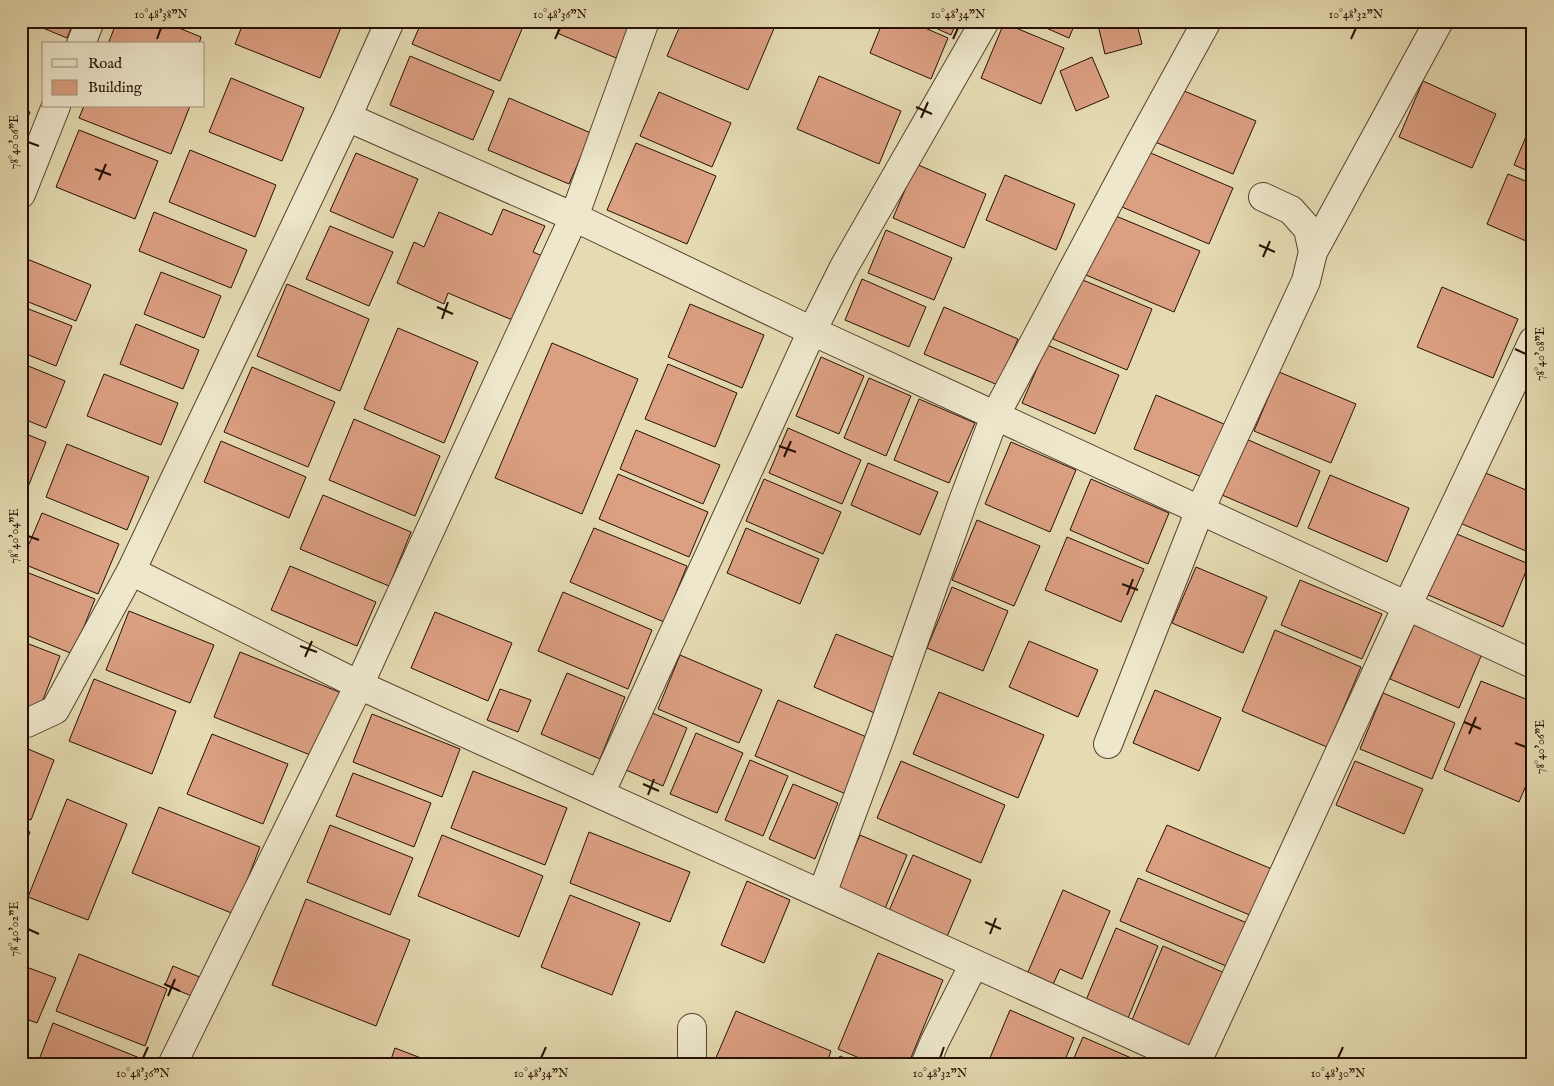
<svg xmlns="http://www.w3.org/2000/svg" width="1554" height="1086" font-family="'IM FELL English',serif">
	<style>
		.building { fill: #db9f82; stroke: #261005 }
		.lines { fill: none; stroke-linecap: round; stroke-linejoin: round }
		.minor-casing { stroke: #564230; stroke-width: 30 }
		.minor { stroke: #eee7cc; stroke-width: 28 }
		.ticks { fill: none; stroke: #261005; stroke-width: 2 }
		.neatline { fill: none; stroke: #261005; stroke-width: 2 }
		.ticks-label { font-size: 12px; text-anchor: middle; fill: #261005 }
	</style>
	<rect width="100%" height="100%" fill="#e5dab1"/>
	<filter id="stains"><feTurbulence type="fractalNoise" baseFrequency=".004" numOctaves="4"/><feColorMatrix values="0 0 0 0 .2 0 0 0 0 .09 0 0 0 0 .02 0 0 0 .5 -.17"/></filter>
	<radialGradient id="worn" r=".72"><stop offset=".6" stop-color="#630" stop-opacity="0"/><stop offset="1" stop-color="#630" stop-opacity=".3"/></radialGradient>
	<path class="building" d="M 26,21 L 74,21 L 67,38 Z
		M 117,21 L 162,21 L 201,37 L 199,44 L 108,44 Z
		M 244,21 L 332,21 L 342,25 L 320,78 L 235,44 Z
		M 422,21 L 505,21 L 522,29 L 500,81 L 412,44 Z
		M 562,21 L 632,21 L 616,58 L 557,33 Z
		M 682,21 L 762,21 L 775,26 L 748,90 L 667,56 Z
		M 883,21 L 909,21 L 948,38 L 931,79 L 870,53 Z
		M 920,21 L 957,21 L 951,35 Z
		M 1030,21 L 1076,21 L 1069,38 Z
		M 1097,21 L 1136,21 L 1142,44 L 1105,54 Z
		M 1004,23 L 1064,48 L 1041,104 L 981,78 Z
		M 410,56 L 494,91 L 473,140 L 390,105 Z
		M 1092,57 L 1109,97 L 1076,111 L 1060,71 Z
		M 819,76 L 901,111 L 879,164 L 797,129 Z
		M 231,78 L 304,108 L 282,161 L 209,132 Z
		M 1423,81 L 1496,114 L 1472,168 L 1399,137 Z
		M 1177,88 L 1256,121 L 1233,174 L 1155,142 Z
		M 659,92 L 731,123 L 712,167 L 640,136 Z
		M 509,98 L 591,133 L 569,184 L 488,150 Z
		M 84,106 L 190,106 L 171,154 L 79,118 Z
		M 21,108 L 30,112 L 21,134 Z
		M 1533,120 L 1533,173 L 1514,165 Z
		M 79,130 L 158,161 L 135,219 L 56,187 Z
		M 636,143 L 716,176 L 687,244 L 607,210 Z
		M 190,150 L 276,185 L 255,237 L 169,202 Z
		M 1146,151 L 1233,188 L 1209,244 L 1122,207 Z
		M 356,153 L 418,179 L 393,238 L 330,211 Z
		M 916,164 L 986,194 L 964,248 L 893,218 Z
		M 1508,174 L 1533,184 L 1533,244 L 1487,224 Z
		M 1005,175 L 1075,204 L 1056,250 L 986,220 Z
		M 503,209 L 545,226 L 533,252 L 545,257 L 517,322 L 448,293 L 444,304 L 397,283 L 414,242 L 424,247 L 439,212 L 492,235 Z
		M 154,212 L 247,250 L 231,288 L 139,251 Z
		M 1111,214 L 1200,251 L 1174,312 L 1086,275 Z
		M 330,226 L 393,252 L 369,306 L 306,279 Z
		M 886,230 L 952,258 L 934,300 L 868,273 Z
		M 22,257 L 91,285 L 76,321 L 21,299 Z
		M 161,272 L 221,296 L 204,338 L 144,314 Z
		M 1078,278 L 1152,309 L 1127,370 L 1053,339 Z
		M 862,279 L 926,307 L 909,347 L 845,320 Z
		M 287,284 L 369,319 L 340,391 L 257,356 Z
		M 1442,287 L 1518,319 L 1493,378 L 1417,347 Z
		M 690,304 L 764,335 L 742,388 L 668,357 Z
		M 21,306 L 72,326 L 56,366 L 21,352 Z
		M 944,307 L 1018,339 L 998,385 L 924,354 Z
		M 136,324 L 199,350 L 183,389 L 120,364 Z
		M 398,328 L 478,362 L 444,443 L 364,409 Z
		M 552,343 L 638,379 L 582,514 L 495,478 Z
		M 1047,345 L 1119,375 L 1095,434 L 1022,403 Z
		M 821,357 L 864,376 L 839,434 L 796,416 Z
		M 21,363 L 65,381 L 46,428 L 21,418 Z
		M 668,364 L 737,393 L 715,447 L 645,419 Z
		M 252,367 L 335,402 L 308,467 L 224,432 Z
		M 1279,372 L 1356,404 L 1331,463 L 1254,431 Z
		M 104,374 L 178,403 L 161,445 L 87,416 Z
		M 869,378 L 911,396 L 886,456 L 844,438 Z
		M 1156,395 L 1224,424 L 1202,477 L 1134,449 Z
		M 919,399 L 975,423 L 949,483 L 894,460 Z
		M 354,419 L 440,456 L 415,516 L 329,480 Z
		M 788,428 L 861,460 L 842,504 L 769,473 Z
		M 636,430 L 720,465 L 703,504 L 620,469 Z
		M 21,432 L 46,442 L 24,497 L 21,496 Z
		M 1246,439 L 1320,471 L 1297,527 L 1222,495 Z
		M 221,441 L 306,477 L 289,518 L 204,482 Z
		M 1011,442 L 1076,470 L 1050,532 L 985,504 Z
		M 67,444 L 149,477 L 127,530 L 46,497 Z
		M 868,463 L 938,492 L 920,535 L 851,505 Z
		M 1481,471 L 1533,493 L 1533,554 L 1460,523 Z
		M 618,474 L 708,512 L 689,557 L 599,519 Z
		M 1330,475 L 1409,508 L 1387,562 L 1308,528 Z
		M 764,479 L 841,512 L 823,554 L 746,521 Z
		M 1091,479 L 1169,513 L 1148,564 L 1070,530 Z
		M 323,495 L 411,532 L 389,586 L 300,549 Z
		M 42,513 L 119,544 L 98,594 L 21,563 Z
		M 977,520 L 1040,546 L 1014,606 L 952,580 Z
		M 594,528 L 687,566 L 664,622 L 570,582 Z
		M 746,528 L 819,559 L 800,604 L 727,573 Z
		M 1452,532 L 1529,564 L 1503,627 L 1426,594 Z
		M 1067,537 L 1144,569 L 1121,622 L 1045,590 Z
		M 290,566 L 376,602 L 357,646 L 271,610 Z
		M 1196,567 L 1267,597 L 1243,653 L 1172,623 Z
		M 21,570 L 95,599 L 73,654 L 21,633 Z
		M 1300,580 L 1382,614 L 1362,659 L 1281,625 Z
		M 952,587 L 1008,611 L 983,671 L 927,648 Z
		M 563,592 L 652,630 L 628,689 L 538,651 Z
		M 129,611 L 214,645 L 190,703 L 106,670 Z
		M 435,612 L 512,643 L 488,701 L 411,668 Z
		M 1414,625 L 1482,654 L 1459,708 L 1390,679 Z
		M 1275,630 L 1361,667 L 1327,747 L 1242,711 Z
		M 836,634 L 900,660 L 877,714 L 814,687 Z
		M 21,641 L 60,656 L 39,710 L 21,703 Z
		M 1029,641 L 1098,670 L 1078,717 L 1009,687 Z
		M 240,652 L 344,694 L 318,758 L 214,717 Z
		M 680,655 L 762,690 L 739,743 L 658,709 Z
		M 567,673 L 625,697 L 600,759 L 541,734 Z
		M 94,679 L 176,711 L 152,774 L 69,741 Z
		M 1481,681 L 1533,702 L 1533,769 L 1519,802 L 1444,770 Z
		M 500,689 L 531,700 L 518,732 L 487,720 Z
		M 1155,690 L 1221,718 L 1199,771 L 1133,743 Z
		M 939,692 L 1044,735 L 1018,798 L 913,754 Z
		M 1383,693 L 1455,723 L 1432,779 L 1360,749 Z
		M 778,700 L 869,738 L 846,794 L 755,756 Z
		M 650,712 L 687,728 L 663,786 L 626,770 Z
		M 372,714 L 460,749 L 442,797 L 353,762 Z
		M 696,733 L 743,753 L 717,813 L 670,794 Z
		M 212,734 L 288,764 L 263,824 L 187,794 Z
		M 21,746 L 54,760 L 31,820 L 21,816 Z
		M 750,760 L 788,776 L 763,836 L 725,820 Z
		M 901,761 L 1005,805 L 981,863 L 877,818 Z
		M 1355,761 L 1423,789 L 1404,834 L 1336,805 Z
		M 473,771 L 567,808 L 545,865 L 451,828 Z
		M 353,773 L 431,803 L 414,847 L 336,816 Z
		M 793,784 L 838,803 L 815,859 L 769,839 Z
		M 67,799 L 127,824 L 88,920 L 28,897 Z
		M 159,807 L 260,847 L 234,914 L 132,873 Z
		M 330,825 L 413,858 L 390,915 L 307,882 Z
		M 1167,825 L 1279,872 L 1259,919 L 1146,871 Z
		M 21,828 L 30,832 L 21,855 Z
		M 589,832 L 690,872 L 670,922 L 570,883 Z
		M 442,835 L 543,876 L 519,937 L 418,896 Z
		M 860,835 L 907,855 L 884,911 L 836,891 Z
		M 913,855 L 971,880 L 946,939 L 888,913 Z
		M 1138,878 L 1252,925 L 1233,969 L 1120,921 Z
		M 747,881 L 790,900 L 764,963 L 721,945 Z
		M 1063,890 L 1110,911 L 1082,979 L 1060,969 L 1051,989 L 1025,979 Z
		M 570,895 L 640,923 L 612,995 L 541,967 Z
		M 306,899 L 410,940 L 376,1026 L 272,985 Z
		M 1116,928 L 1158,946 L 1126,1023 L 1084,1005 Z
		M 1163,946 L 1229,975 L 1195,1055 L 1129,1027 Z
		M 878,953 L 943,980 L 908,1065 L 876,1065 L 838,1049 Z
		M 79,954 L 167,989 L 145,1046 L 56,1011 Z
		M 21,965 L 56,978 L 37,1023 L 21,1017 Z
		M 173,966 L 202,978 L 194,997 L 165,985 Z
		M 1010,1010 L 1074,1038 L 1063,1065 L 987,1065 Z
		M 736,1011 L 831,1051 L 826,1065 L 727,1065 L 715,1060 Z
		M 53,1023 L 157,1065 L 37,1065 Z
		M 1083,1037 L 1145,1064 L 1145,1065 L 1071,1065 Z
		M 395,1048 L 434,1063 L 433,1065 L 389,1065 Z
		M 840,1056 L 860,1065 L 836,1065 Z"/>
	<g class="lines">
		<g class="minor-casing">
			<path id="minor" d="M 390,21 L 347,117 L 131,571 L 359,685 L 1196,1064 L 1407,606 L 1533,341
				M 81,44 L 90,21
				M 347,117 L 574,217 L 812,331 L 1533,664
				M 21,194 L 56,106
				M 1313,252 L 1439,21
				M 21,721 L 27,723 L 55,710 L 131,571
				M 1108,744 L 1200,510 L 1306,281 L 1313,252 L 1308,229 L 1291,210 L 1263,197
				M 600,794 L 812,331 L 844,267 L 985,21
				M 822,894 L 882,732 L 962,504 L 995,416 L 1140,143 L 1207,21
				M 172,1065 L 359,685 L 574,217 L 645,21
				M 692,1065 L 692,1028
				M 925,1065 L 935,1041 L 974,964"/>
		</g>
		<use href="#minor" class="minor"/>
	</g>
	<path class="ticks" d="M 157,39 L 161,28M 555,39 L 560,28M 953,39 L 958,28M 1351,39 L 1356,28M 916,107 L 932,114M 921,118 L 928,102M 28,142 L 39,146M 95,169 L 111,175M 99,180 L 106,164M 1259,245 L 1275,252M 1263,257 L 1270,241M 437,307 L 453,314M 442,319 L 448,302M 1515,349 L 1526,354M 779,446 L 796,452M 784,457 L 791,441M 28,536 L 39,540M 1122,584 L 1138,590M 1127,595 L 1133,579M 300,646 L 317,652M 305,657 L 312,641M 1464,722 L 1481,729M 1469,734 L 1476,717M 1515,743 L 1526,747M 643,784 L 659,791M 648,795 L 654,779M 985,922 L 1001,929M 28,929 L 39,934M 990,934 L 996,918M 164,984 L 180,991M 168,996 L 175,979M 143,1058 L 148,1047M 541,1058 L 546,1047M 940,1058 L 944,1047M 1338,1058 L 1343,1047"/>
	<rect width="1554" height="1086" fill="none" stroke="#e5dab1" stroke-width="55"/>
	<rect x="42" y="42" width="162" height="65" fill="#eee7cc" stroke="#9e917c"/>
	<rect x="52" y="59" width="25" height="8" fill="#eee7cc" stroke="#9e917c"/>
	<text x="88" y="68" font-size="15" fill="#261005">Road</text>
	<rect x="52" y="80" width="25" height="15" fill="#db9f82" stroke="#9e917c"/>
	<text x="88" y="92" font-size="15" fill="#261005">Building</text>
	<rect x="28" y="28" width="1498" height="1030" class="neatline"/>
	<g class="ticks-label">
		<text x="161" y="18">10°48'38"N</text>
		<text x="560" y="18">10°48'36"N</text>
		<text x="958" y="18">10°48'34"N</text>
		<text x="1356" y="18">10°48'32"N</text>
		<text transform="translate(14 142) rotate(-90)" y="4">78°40'06"E</text>
		<text transform="translate(1540 354) rotate(-90)" y="4">78°40'08"E</text>
		<text transform="translate(14 536) rotate(-90)" y="4">78°40'04"E</text>
		<text transform="translate(1540 747) rotate(-90)" y="4">78°40'06"E</text>
		<text transform="translate(14 929) rotate(-90)" y="4">78°40'02"E</text>
		<text x="143" y="1077">10°48'36"N</text>
		<text x="541" y="1077">10°48'34"N</text>
		<text x="940" y="1077">10°48'32"N</text>
		<text x="1338" y="1077">10°48'30"N</text>
	</g>
	<rect width="100%" height="100%" filter="url(#stains)"/>
	<rect width="100%" height="100%" fill="url(#worn)"/>
</svg>
